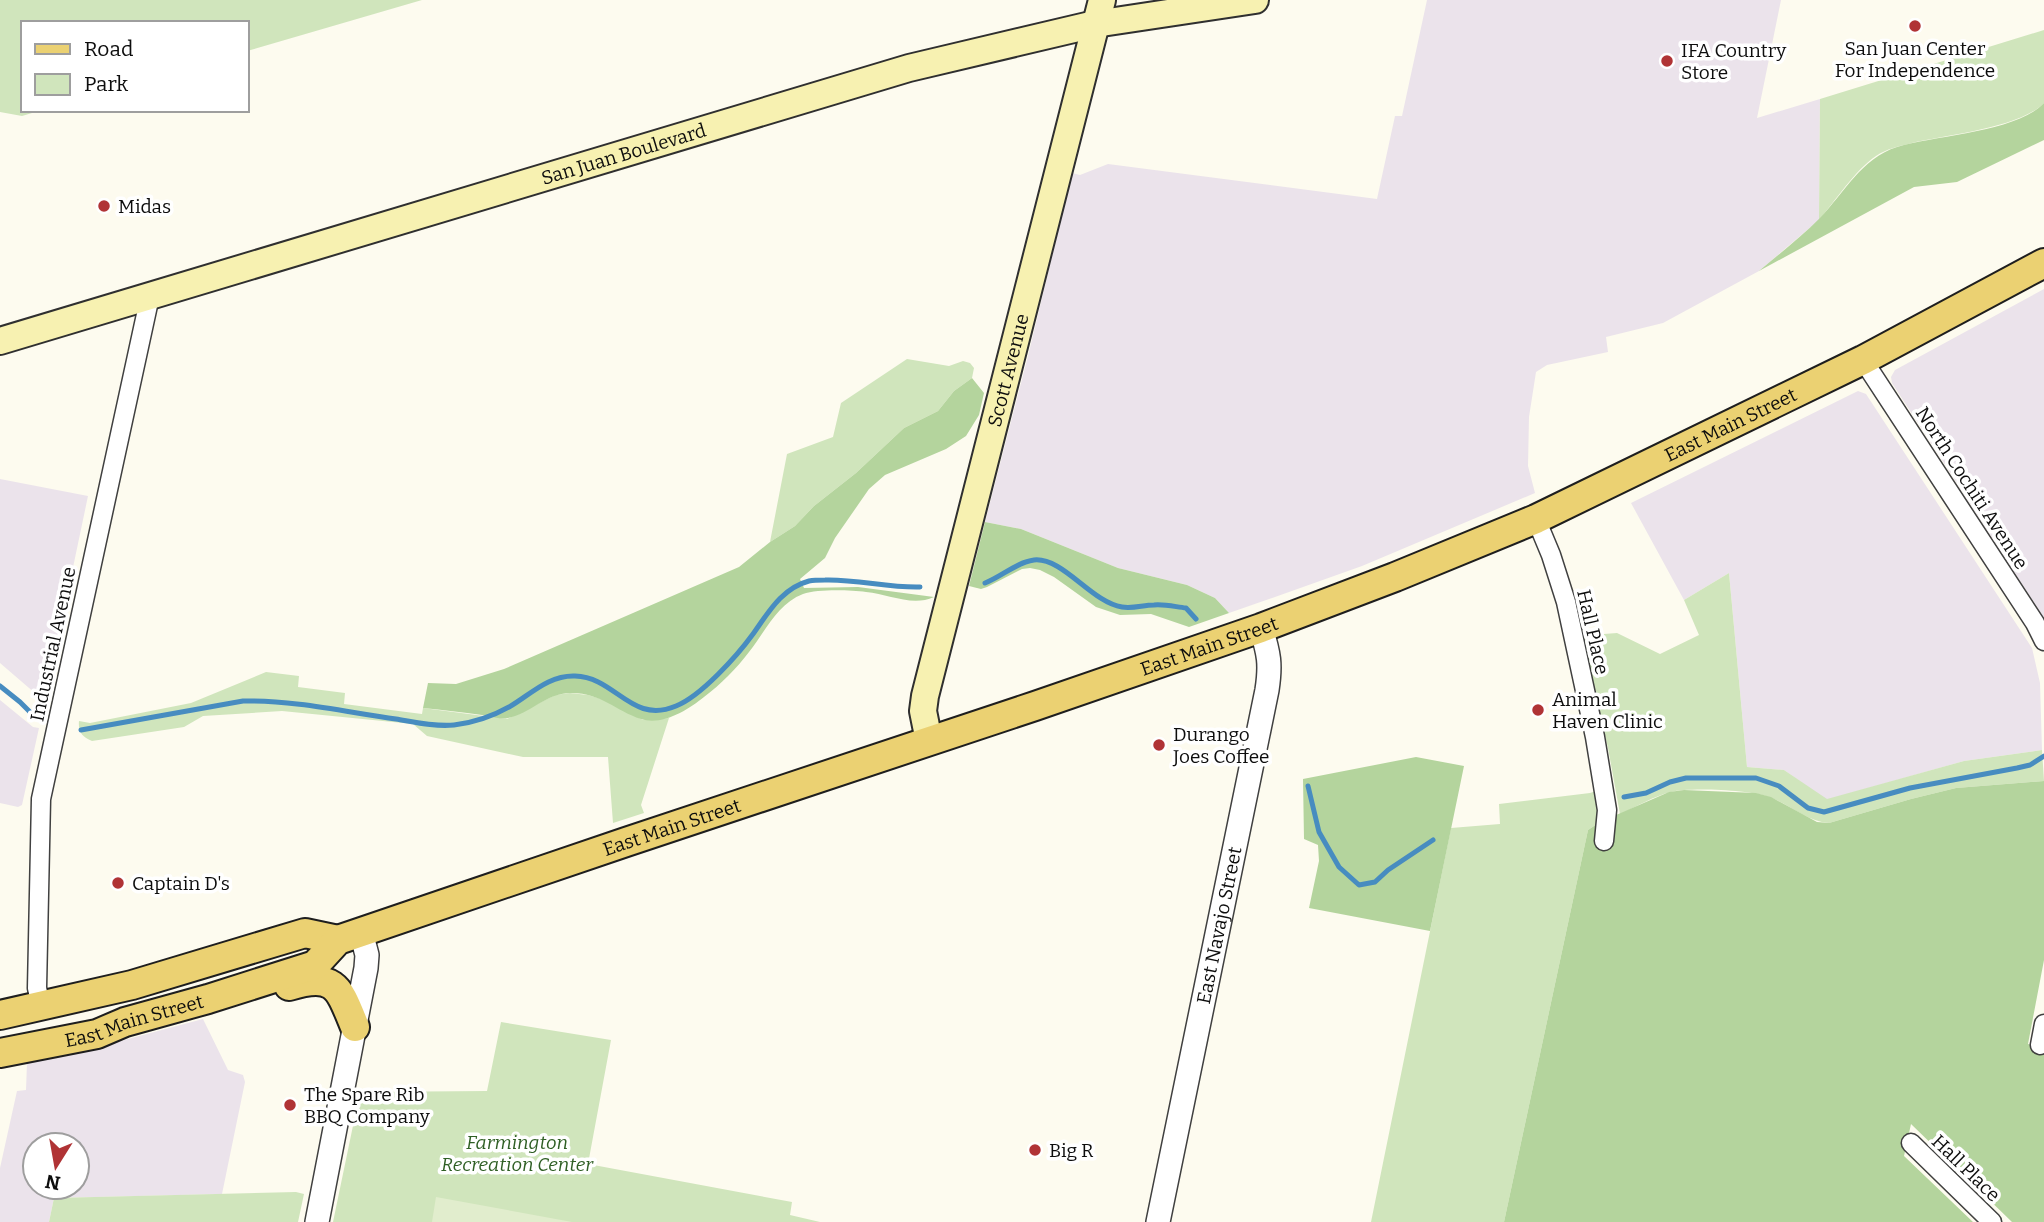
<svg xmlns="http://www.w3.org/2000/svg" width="2044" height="1222" font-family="Bitter,serif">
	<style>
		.industrial { fill: #ebe3eb; fill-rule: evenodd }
		.green { fill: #d0e5bc }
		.forest { fill: #b4d49d }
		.pitch { fill: #e1edcd }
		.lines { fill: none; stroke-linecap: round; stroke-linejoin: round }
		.stream { stroke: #478cc0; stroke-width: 5 }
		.minor-casing { stroke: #404040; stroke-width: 21 }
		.tertiary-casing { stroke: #404040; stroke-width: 26 }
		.secondary-casing { stroke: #2f2f2f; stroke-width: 30 }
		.primary-casing { stroke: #1e1e1e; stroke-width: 32 }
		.minor { stroke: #fff; stroke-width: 18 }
		.tertiary { stroke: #fff; stroke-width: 23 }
		.secondary { stroke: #f7f1b1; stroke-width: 26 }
		.primary { stroke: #ebd172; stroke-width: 28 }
		.poi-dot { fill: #b03335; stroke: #fff; stroke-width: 2.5 }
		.labels { text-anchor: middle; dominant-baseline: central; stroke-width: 7; stroke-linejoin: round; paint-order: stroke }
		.poi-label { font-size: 19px; fill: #0d0d0d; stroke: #fff; text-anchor: start }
		.street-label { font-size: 19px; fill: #0d0d0d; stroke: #fff }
		.park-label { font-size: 19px; font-style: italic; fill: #2f5f24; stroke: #fff }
	</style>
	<rect width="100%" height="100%" fill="#fdfbef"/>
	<path class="industrial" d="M 1427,0 L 1781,0 L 1757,118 L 1820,99 L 1819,220 L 1759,271 L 1663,323 L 1606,337 L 1608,352 L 1547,365 L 1536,372 L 1529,417 L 1528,466 L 1535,493 L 1362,566 L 1275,597 L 1229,613 L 1215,598 L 1187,585 L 1118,568 L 1021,529 L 985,522 L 1028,356 L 1072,173 L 1080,175 L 1108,164 L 1377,199 L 1395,116 L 1402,116 Z
		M 2044,289 L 2044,618 L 1892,383 L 1891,377 L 1895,370 Z
		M 1858,391 L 1866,394 L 2032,648 L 2040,683 L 2042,750 L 1964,761 L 1826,800 L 1784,770 L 1747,767 L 1729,573 L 1684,600 L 1631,503 Z
		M 0,479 L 88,496 L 46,696 L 36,694 L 0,663 Z
		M 0,700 L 33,727 L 39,728 L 22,805 L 18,807 L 0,803 Z
		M 203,1019 L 228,1070 L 243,1075 L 245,1082 L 222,1194 L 54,1198 L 49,1222 L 0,1222 L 0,1168 L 17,1091 L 26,1090 L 27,1063 L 113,1043 ZM 35,1145 L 77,1145 L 77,1187 L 35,1187 Z"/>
	<path class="green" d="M 0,0 L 422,0 L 247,51 L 247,23 L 23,23 L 23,110 L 42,110 L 22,116 L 0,112 Z
		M 2044,30 L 2044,103 C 2020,128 1946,135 1912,143 C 1900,146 1886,149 1876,156 C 1855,170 1836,200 1819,220 L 1820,99 Z
		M 907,359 L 949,366 L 963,361 L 970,363 L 974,368 L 972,378 L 954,391 L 938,411 L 904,428 L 856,473 L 814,506 L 795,526 L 770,542 L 787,454 L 833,437 L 841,403 Z
		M 1729,573 L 1747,767 L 1784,770 L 1827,799 L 1964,761 L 2042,750 L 2044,781 L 1956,788 L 1911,799 L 1829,823 C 1806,821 1790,804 1769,797 C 1751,790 1690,787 1671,792 C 1654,796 1636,807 1620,814 L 1608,748 L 1583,639 L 1604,634 L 1617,633 L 1660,654 L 1699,635 L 1684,600 Z
		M 266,672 L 299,676 L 298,687 L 345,693 L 344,704 L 422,714 L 423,708 L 507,719 L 555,695 L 570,693 L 588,695 L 605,700 L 643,720 L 669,718 L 641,805 L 644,813 L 613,823 L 608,757 L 523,757 L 427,736 L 413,724 L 282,711 L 203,716 L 184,727 L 92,741 C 82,737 78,732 79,721 L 90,723 L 191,703 Z
		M 1599,790 L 1600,822 L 1588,830 L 1504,1222 L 1371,1222 L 1451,828 L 1500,824 L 1499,804 L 1590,793 Z
		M 501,1022 L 611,1040 L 588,1164 L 792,1202 L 790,1215 L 820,1222 L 333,1222 L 360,1092 L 487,1091 Z
		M 296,1192 L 304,1194 L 298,1222 L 49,1222 L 54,1198 Z"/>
	<path class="forest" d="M 2044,103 L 2044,140 L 1957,182 L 1914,187 L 1759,271 C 1779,254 1801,237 1820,218 C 1844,193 1862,158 1897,147 C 1936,135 2017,132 2044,103 Z
		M 972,378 L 984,393 L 979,415 L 966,436 L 946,449 L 885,475 L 869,489 L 835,538 L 825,558 L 800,579 L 804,588 L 858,587 L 934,597 C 912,607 889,594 866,592 C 849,590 818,589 803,594 C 777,604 765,632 749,652 C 736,669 721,684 704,697 C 688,710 662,726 641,719 C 616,711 601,693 572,693 C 547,692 530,714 508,718 C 501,720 489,716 482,715 C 462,712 443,710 423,708 L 428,683 L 456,684 L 504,669 L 739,567 L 770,542 L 795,526 L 814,506 L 856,473 L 904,428 L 938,411 L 954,391 Z
		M 985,522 L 1021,529 L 1118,568 L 1187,585 L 1215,598 L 1229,613 L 1189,627 L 1151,614 L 1120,615 L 1096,607 L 1054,577 L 1040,570 L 1030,568 L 1022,569 L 987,587 L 981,589 L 969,586 Z
		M 1416,757 L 1464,766 L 1430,931 L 1309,908 L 1319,861 L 1318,845 L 1304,839 L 1303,779 Z
		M 2044,781 L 2044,960 L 2028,1044 L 2044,1047 L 2044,1222 L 2012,1222 L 1911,1124 L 1904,1156 L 1973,1222 L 1504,1222 L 1588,830 L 1600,822 L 1669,792 L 1684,790 L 1756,793 L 1771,797 L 1817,822 L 1829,823 L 1911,799 L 1956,788 Z"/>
	<path class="pitch" d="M 436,1197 L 572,1222 L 432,1222 Z"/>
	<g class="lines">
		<path class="stream" d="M 985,583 C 1001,577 1017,562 1034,560 C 1063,557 1091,602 1122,607 C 1133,609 1143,605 1154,605 C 1165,604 1176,607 1186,608 L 1196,619
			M 0,686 L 20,702 L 33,715
			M 81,730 L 243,701 C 294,700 346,712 396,719 C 414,722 435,727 454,725 C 472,723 493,716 509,707 C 530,695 548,675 575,676 C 616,677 631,725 676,706 C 701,696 737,656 753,634 C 768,613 782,588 809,581 C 814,580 820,580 825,580 C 857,579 888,588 920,587
			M 1308,786 L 1319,832 L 1339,867 L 1359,885 L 1375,882 L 1388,870 L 1433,840
			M 1624,797 L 1646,793 L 1670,782 L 1686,778 L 1756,778 L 1779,786 L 1808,808 L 1824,812 L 1910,788 L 2017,768 L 2030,765 L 2044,756"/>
		<g class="minor-casing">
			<path id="minor" d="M 1863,360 L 2035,623 L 2044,641
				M 1536,519 L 1551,555 L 1566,602 L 1595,737 L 1607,810 L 1604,841
				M 41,1006 L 37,988 L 41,799 L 150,296
				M 2040,1045 L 2044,1024
				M 1911,1143 L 1992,1222"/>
		</g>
		<g class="tertiary-casing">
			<g id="tertiary">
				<path d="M 317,1222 L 366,968 L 367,955 L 361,932"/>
				<path id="s1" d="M 1158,1222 L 1267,690 C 1271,664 1269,654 1261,628"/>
			</g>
		</g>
		<g class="secondary-casing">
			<g id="secondary">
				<path id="s2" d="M 0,341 L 909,68 L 1095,24 L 1255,0"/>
				<path id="s3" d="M 929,741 L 923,711 L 925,696 L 1102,0"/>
			</g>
		</g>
		<g class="primary-casing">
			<g id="primary">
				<path d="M 289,986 C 336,972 339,988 355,1027"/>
				<path d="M 0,1015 L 132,985 L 305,933 L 338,940"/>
				<path id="s4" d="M 0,1053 L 97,1034 L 125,1022 L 208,999 L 315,965 L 338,940 L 626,842 L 1035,706 L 1261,628 L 1395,577 L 1536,519 L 1863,360 L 2044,263"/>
			</g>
		</g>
		<use href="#minor" class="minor"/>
		<use href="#tertiary" class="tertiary"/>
		<use href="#secondary" class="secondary"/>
		<use href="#primary" class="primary"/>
	</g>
	<g class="poi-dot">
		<circle cx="1915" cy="26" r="7"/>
		<circle cx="1667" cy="61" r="7"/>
		<circle cx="104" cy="206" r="7"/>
		<circle cx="1538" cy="710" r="7"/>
		<circle cx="1159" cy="745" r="7"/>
		<circle cx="118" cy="883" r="7"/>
		<circle cx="290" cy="1105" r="7"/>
		<circle cx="1035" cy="1150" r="7"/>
	</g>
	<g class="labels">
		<g class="poi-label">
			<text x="1915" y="48" text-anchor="middle">San Juan Center<tspan x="1915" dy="22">For Independence</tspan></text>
			<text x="1681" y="50">IFA Country<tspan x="1681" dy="22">Store</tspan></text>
			<text x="118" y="206">Midas</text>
			<text x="1552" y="699">Animal<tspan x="1552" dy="22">Haven Clinic</tspan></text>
			<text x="1173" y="734">Durango<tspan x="1173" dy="22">Joes Coffee</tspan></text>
			<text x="132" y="883">Captain D's</text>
			<text x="304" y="1094">The Spare Rib<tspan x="304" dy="22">BBQ Company</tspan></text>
			<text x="1049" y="1150">Big R</text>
		</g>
		<g class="street-label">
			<text stroke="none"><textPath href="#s2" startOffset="651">San Juan Boulevard</textPath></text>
			<text stroke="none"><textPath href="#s3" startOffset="382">Scott Avenue</textPath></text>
			<text stroke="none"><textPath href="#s4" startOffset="1848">East Main Street</textPath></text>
			<text transform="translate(1972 488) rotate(57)">North Cochiti Avenue</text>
			<text transform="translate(1593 632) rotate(77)">Hall Place</text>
			<text transform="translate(53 644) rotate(-78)">Industrial Avenue</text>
			<text stroke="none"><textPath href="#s4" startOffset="1281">East Main Street</textPath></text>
			<text stroke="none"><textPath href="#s4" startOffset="714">East Main Street</textPath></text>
			<text stroke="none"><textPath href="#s1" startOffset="303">East Navajo Street</textPath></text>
			<text stroke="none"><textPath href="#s4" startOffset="138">East Main Street</textPath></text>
			<text transform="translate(1966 1168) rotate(44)">Hall Place</text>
		</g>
		<g class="park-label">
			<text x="517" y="1142">Farmington<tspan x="517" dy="22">Recreation Center</tspan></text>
		</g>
	</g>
	<rect x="21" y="21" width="228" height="91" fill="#ffffff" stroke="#9e9e9e" stroke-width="2"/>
	<rect x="35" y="44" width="35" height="10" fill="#ebd172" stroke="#9e9e9e" stroke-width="2"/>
	<text x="84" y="56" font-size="21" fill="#0d0d0d">Road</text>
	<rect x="35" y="74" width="35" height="21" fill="#d0e5bc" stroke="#9e9e9e" stroke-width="2"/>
	<text x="84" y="91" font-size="21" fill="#0d0d0d">Park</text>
	<g transform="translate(56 1166) rotate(191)"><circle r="33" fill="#ffffff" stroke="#9e9e9e" stroke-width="2"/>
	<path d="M0-5L12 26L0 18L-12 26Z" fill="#b03335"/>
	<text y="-10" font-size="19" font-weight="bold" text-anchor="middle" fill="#0d0d0d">N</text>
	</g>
</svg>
